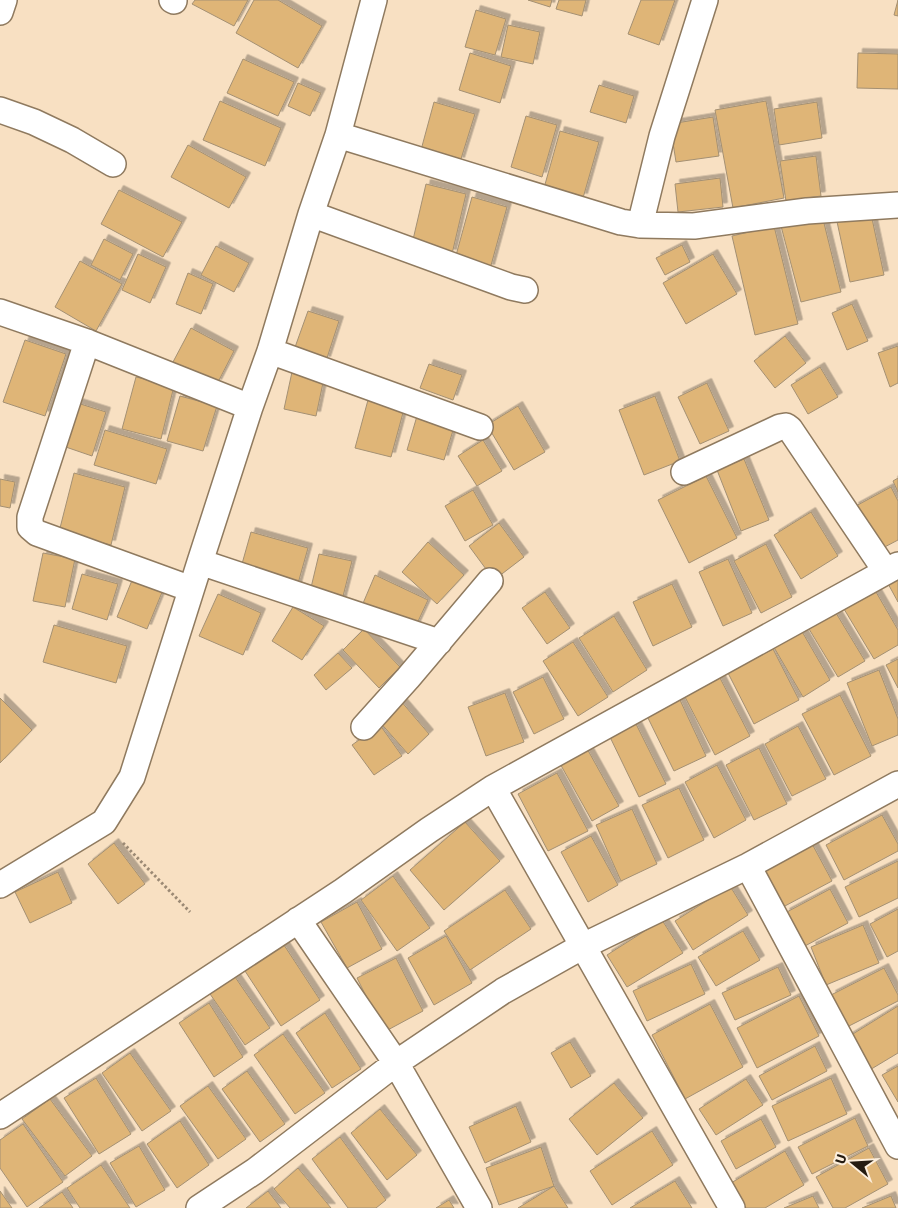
<svg xmlns="http://www.w3.org/2000/svg" width="898" height="1208" font-family="Signika,sans-serif">
	<style>
		.building { fill: #dfb577; stroke: #a49073; filter: url(#shadow) }
		.lines { fill: none; stroke-linecap: round; stroke-linejoin: round }
		.street-casing { stroke: #8f7a5f; stroke-width: 28 }
		.path { stroke: #9b8974; stroke-width: 3; stroke-dasharray: 2.5 2.5; stroke-linecap: butt }
		.street { stroke: #fff; stroke-width: 25 }
	</style>
	<defs>
		<filter id="shadow"><feDropShadow dx="4.5" dy="-4.5" stdDeviation="0" flood-color="#0004"/></filter>
	</defs>
	<rect width="100%" height="100%" fill="#f8e0c2"/>
	<path class="building" d="M 195,0 L 248,0 L 234,26 L 192,4 Z
		M 254,0 L 278,0 L 322,26 L 298,68 L 236,33 Z
		M 528,0 L 552,0 L 550,7 Z
		M 559,0 L 586,0 L 582,16 L 556,9 Z
		M 641,0 L 675,0 L 659,45 L 628,34 Z
		M 898,0 L 898,16 L 894,15 Z
		M 476,10 L 506,19 L 495,55 L 465,47 Z
		M 508,25 L 540,32 L 533,64 L 501,57 Z
		M 470,53 L 511,66 L 500,103 L 459,90 Z
		M 858,53 L 898,54 L 898,89 L 857,88 Z
		M 243,59 L 294,82 L 278,116 L 227,93 Z
		M 298,83 L 321,93 L 310,116 L 288,106 Z
		M 599,85 L 634,96 L 626,123 L 590,112 Z
		M 220,101 L 281,128 L 265,166 L 203,140 Z
		M 766,101 L 784,198 L 733,208 L 715,110 Z
		M 434,102 L 475,114 L 460,162 L 421,150 Z
		M 817,102 L 822,138 L 779,145 L 774,109 Z
		M 526,116 L 557,125 L 542,177 L 511,167 Z
		M 713,117 L 719,156 L 676,162 L 670,124 Z
		M 560,131 L 599,142 L 583,198 L 544,188 Z
		M 188,145 L 246,177 L 229,208 L 171,177 Z
		M 816,156 L 821,196 L 786,201 L 780,161 Z
		M 720,178 L 723,207 L 678,212 L 675,184 Z
		M 426,184 L 466,194 L 452,254 L 412,244 Z
		M 119,190 L 182,222 L 163,257 L 101,224 Z
		M 472,197 L 507,207 L 490,269 L 455,259 Z
		M 870,209 L 884,275 L 850,282 L 836,217 Z
		M 822,215 L 841,292 L 801,302 L 781,226 Z
		M 774,226 L 798,324 L 755,335 L 732,236 Z
		M 104,239 L 133,254 L 120,280 L 91,265 Z
		M 682,245 L 690,262 L 665,275 L 656,258 Z
		M 216,246 L 249,263 L 234,292 L 201,275 Z
		M 138,254 L 166,267 L 150,303 L 122,290 Z
		M 713,254 L 737,294 L 686,324 L 663,283 Z
		M 80,261 L 122,284 L 96,331 L 55,307 Z
		M 188,273 L 213,284 L 201,314 L 176,304 Z
		M 852,304 L 868,341 L 847,350 L 832,313 Z
		M 308,311 L 339,321 L 326,361 L 294,350 Z
		M 191,328 L 234,351 L 217,384 L 173,362 Z
		M 785,336 L 806,363 L 775,388 L 754,361 Z
		M 25,340 L 66,354 L 45,416 L 3,402 Z
		M 898,346 L 898,383 L 890,387 L 878,353 Z
		M 429,364 L 462,375 L 453,400 L 420,388 Z
		M 820,367 L 838,397 L 808,414 L 791,385 Z
		M 292,372 L 324,378 L 316,416 L 284,409 Z
		M 136,377 L 174,386 L 161,439 L 122,429 Z
		M 707,383 L 729,431 L 700,444 L 678,397 Z
		M 180,396 L 217,406 L 203,451 L 167,441 Z
		M 655,396 L 680,461 L 644,475 L 619,410 Z
		M 368,400 L 404,409 L 391,457 L 355,448 Z
		M 71,401 L 106,412 L 92,456 L 57,444 Z
		M 518,406 L 545,452 L 514,470 L 487,425 Z
		M 417,416 L 454,427 L 444,460 L 407,450 Z
		M 105,430 L 167,449 L 156,484 L 94,465 Z
		M 483,440 L 502,471 L 477,486 L 458,456 Z
		M 744,459 L 769,520 L 741,531 L 717,470 Z
		M 74,473 L 125,487 L 111,545 L 59,532 Z
		M 706,476 L 737,538 L 689,563 L 658,500 Z
		M 898,478 L 898,492 L 893,481 Z
		M 0,479 L 15,482 L 10,508 L 0,506 Z
		M 891,487 L 898,501 L 898,540 L 877,551 L 854,507 Z
		M 473,490 L 493,525 L 465,541 L 445,506 Z
		M 811,512 L 838,556 L 801,579 L 774,535 Z
		M 499,523 L 524,557 L 494,580 L 469,546 Z
		M 251,532 L 308,548 L 297,587 L 240,571 Z
		M 428,542 L 464,575 L 437,604 L 402,572 Z
		M 766,544 L 792,597 L 761,613 L 734,561 Z
		M 43,553 L 75,559 L 65,607 L 33,601 Z
		M 319,554 L 352,561 L 341,604 L 309,596 Z
		M 728,559 L 752,613 L 723,626 L 699,572 Z
		M 135,573 L 165,585 L 147,629 L 117,617 Z
		M 898,573 L 898,602 L 886,580 Z
		M 82,574 L 118,584 L 107,620 L 72,609 Z
		M 375,575 L 428,600 L 413,632 L 361,608 Z
		M 672,584 L 692,627 L 653,646 L 633,602 Z
		M 872,585 L 898,630 L 898,645 L 874,659 L 841,604 Z
		M 545,592 L 570,628 L 547,644 L 522,608 Z
		M 218,594 L 261,613 L 243,655 L 199,636 Z
		M 293,607 L 324,626 L 302,660 L 272,641 Z
		M 833,608 L 865,661 L 838,677 L 806,624 Z
		M 614,616 L 647,670 L 613,692 L 579,638 Z
		M 54,625 L 127,646 L 116,683 L 43,662 Z
		M 800,628 L 830,680 L 803,697 L 772,644 Z
		M 364,629 L 400,667 L 379,688 L 343,650 Z
		M 573,642 L 608,697 L 578,716 L 543,661 Z
		M 773,649 L 799,700 L 754,724 L 728,673 Z
		M 338,653 L 352,668 L 326,690 L 314,675 Z
		M 898,659 L 898,688 L 886,665 Z
		M 879,670 L 898,719 L 898,735 L 872,746 L 847,683 Z
		M 543,677 L 564,719 L 534,734 L 513,692 Z
		M 720,678 L 750,736 L 715,755 L 685,697 Z
		M 505,693 L 524,742 L 486,756 L 468,707 Z
		M 840,695 L 871,756 L 834,775 L 802,714 Z
		M 0,698 L 32,730 L 0,763 Z
		M 400,700 L 429,734 L 408,754 L 378,720 Z
		M 680,700 L 706,756 L 674,771 L 647,716 Z
		M 635,722 L 666,784 L 639,797 L 609,735 Z
		M 380,725 L 402,756 L 374,775 L 352,745 Z
		M 798,726 L 826,779 L 792,796 L 765,744 Z
		M 585,745 L 619,806 L 592,821 L 558,760 Z
		M 759,748 L 787,804 L 754,820 L 726,765 Z
		M 717,765 L 746,820 L 714,838 L 685,782 Z
		M 557,773 L 588,831 L 548,851 L 518,794 Z
		M 679,788 L 704,840 L 668,858 L 642,805 Z
		M 632,809 L 657,864 L 621,881 L 596,825 Z
		M 882,815 L 898,844 L 898,851 L 844,880 L 826,845 Z
		M 465,822 L 500,861 L 444,910 L 410,870 Z
		M 591,836 L 618,885 L 588,902 L 561,852 Z
		M 810,840 L 832,881 L 783,907 L 761,866 Z
		M 114,843 L 145,884 L 118,904 L 88,864 Z
		M 898,861 L 898,898 L 859,917 L 845,887 Z
		M 58,872 L 72,903 L 30,923 L 15,892 Z
		M 393,876 L 430,928 L 397,951 L 361,900 Z
		M 730,886 L 748,915 L 693,950 L 675,921 Z
		M 830,889 L 848,923 L 803,947 L 785,913 Z
		M 505,890 L 531,929 L 470,970 L 444,931 Z
		M 357,902 L 382,949 L 347,968 L 321,922 Z
		M 898,909 L 898,951 L 887,957 L 870,924 Z
		M 662,920 L 683,953 L 627,987 L 607,955 Z
		M 863,925 L 879,963 L 826,985 L 811,947 Z
		M 743,931 L 760,960 L 716,986 L 698,957 Z
		M 446,936 L 472,983 L 434,1005 L 408,958 Z
		M 284,945 L 320,1000 L 281,1026 L 245,971 Z
		M 396,958 L 423,1011 L 384,1032 L 357,978 Z
		M 691,964 L 705,994 L 647,1021 L 633,991 Z
		M 778,967 L 791,995 L 735,1020 L 722,993 Z
		M 884,968 L 898,995 L 898,1001 L 847,1027 L 831,995 Z
		M 233,974 L 270,1028 L 245,1045 L 208,991 Z
		M 799,996 L 819,1036 L 757,1068 L 737,1028 Z
		M 209,1003 L 243,1057 L 214,1077 L 179,1023 Z
		M 710,1004 L 743,1067 L 685,1099 L 652,1035 Z
		M 898,1006 L 898,1053 L 868,1071 L 848,1037 Z
		M 325,1013 L 361,1069 L 332,1088 L 296,1033 Z
		M 283,1034 L 325,1093 L 295,1114 L 254,1055 Z
		M 570,1042 L 591,1076 L 571,1088 L 551,1053 Z
		M 815,1046 L 827,1071 L 772,1100 L 759,1076 Z
		M 130,1053 L 171,1111 L 142,1131 L 102,1073 Z
		M 898,1066 L 898,1102 L 882,1075 Z
		M 247,1071 L 285,1124 L 260,1142 L 222,1089 Z
		M 96,1078 L 131,1134 L 99,1154 L 64,1098 Z
		M 831,1078 L 847,1114 L 788,1141 L 772,1106 Z
		M 746,1079 L 763,1105 L 716,1135 L 699,1109 Z
		M 614,1083 L 643,1118 L 597,1155 L 569,1119 Z
		M 208,1086 L 246,1139 L 218,1159 L 180,1106 Z
		M 50,1099 L 92,1156 L 65,1176 L 22,1119 Z
		M 516,1106 L 531,1142 L 485,1163 L 469,1127 Z
		M 380,1109 L 417,1155 L 387,1180 L 351,1133 Z
		M 855,1118 L 868,1146 L 812,1174 L 798,1147 Z
		M 761,1119 L 776,1147 L 736,1169 L 721,1141 Z
		M 180,1121 L 209,1165 L 177,1188 L 147,1144 Z
		M 23,1124 L 63,1182 L 27,1207 L 0,1168 L 0,1140 Z
		M 652,1131 L 673,1165 L 612,1205 L 590,1171 Z
		M 340,1137 L 386,1200 L 376,1208 L 348,1208 L 312,1159 Z
		M 139,1146 L 165,1190 L 136,1207 L 110,1163 Z
		M 541,1147 L 554,1186 L 499,1205 L 486,1168 Z
		M 869,1148 L 888,1184 L 845,1208 L 833,1208 L 816,1177 Z
		M 785,1151 L 804,1185 L 765,1208 L 746,1208 L 731,1183 Z
		M 101,1165 L 130,1208 L 80,1208 L 67,1188 Z
		M 298,1168 L 331,1208 L 290,1208 L 274,1189 Z
		M 675,1181 L 692,1208 L 630,1208 Z
		M 554,1186 L 568,1208 L 518,1208 Z
		M 0,1191 L 12,1208 L 0,1208 Z
		M 268,1191 L 281,1208 L 246,1208 Z
		M 62,1192 L 73,1208 L 39,1208 Z
		M 813,1196 L 819,1208 L 784,1208 Z
		M 891,1196 L 896,1208 L 862,1208 Z
		M 449,1200 L 454,1208 L 436,1208 Z"/>
	<g class="lines">
		<g class="street-casing">
			<path id="street" d="M 172,0 L 174,1
				M 0,12 L 4,0
				M 0,110 L 34,122 L 72,140 L 113,164
				M 338,135 L 621,222 L 640,225 L 694,226 L 807,211 L 898,205
				M 311,214 L 511,287 L 525,290
				M 640,225 L 662,136 L 705,0
				M 0,312 L 87,342 L 250,407
				M 87,342 L 30,517 L 30,527 L 37,533 L 191,589
				M 270,351 L 480,427
				M 684,472 L 780,427 L 786,426 L 790,429 L 885,570
				M 200,562 L 439,642
				M 364,727 L 408,678 L 490,581
				M 493,788 L 732,1208
				M 748,866 L 898,1146
				M 0,885 L 104,822 L 132,777 L 200,562 L 250,407 L 270,351 L 311,214 L 338,135 L 374,0
				M 298,920 L 396,1063 L 479,1208
				M 0,1116 L 343,891 L 429,830 L 493,788 L 898,565
				M 199,1208 L 255,1171 L 396,1063 L 503,991 L 583,946 L 748,866 L 898,784"/>
		</g>
		<path class="path" d="M 123,843 L 190,912"/>
		<use href="#street" class="street"/>
	</g>
	<g transform="translate(853 1163) rotate(288)" stroke="#fdefdd" stroke-width="4" paint-order="stroke">
	<path d="M0-4L9 19L0 12L-9 19Z" fill="#251c11"/>
	<text y="-8" font-size="14" font-weight="bold" text-anchor="middle" fill="#251c11">U</text>
	</g>
</svg>
